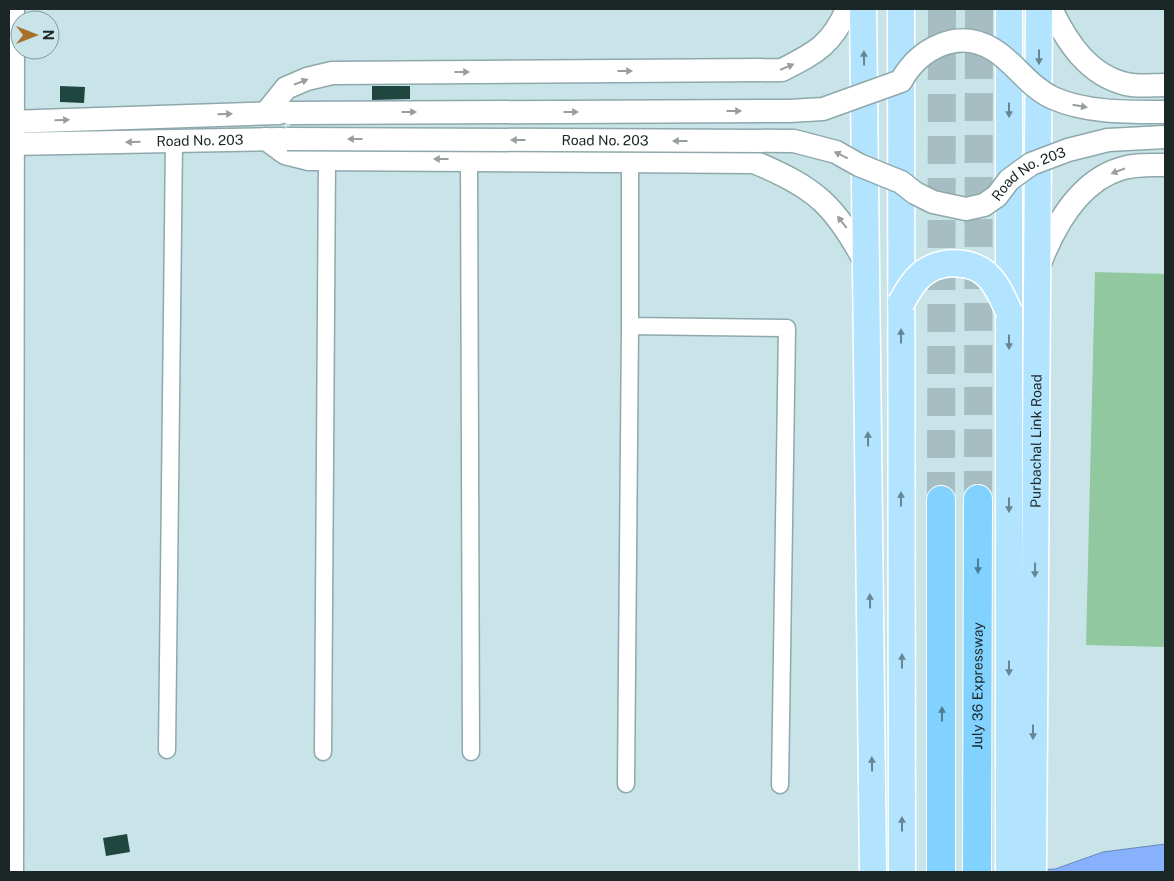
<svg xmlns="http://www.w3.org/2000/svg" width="1174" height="881" font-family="'Public Sans',sans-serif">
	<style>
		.green { fill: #92c8a0 }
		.water { fill: #88b1fd; stroke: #6787bd }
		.building { fill: #1f4740 }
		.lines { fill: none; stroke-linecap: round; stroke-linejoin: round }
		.highway-tunnel { stroke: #a6bec1; stroke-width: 28; stroke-dasharray: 28 14; stroke-linecap: butt }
		.street-casing { stroke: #8ea8ac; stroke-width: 19 }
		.secondary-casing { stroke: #8ea8ac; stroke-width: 25 }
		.primary-casing { stroke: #fff; stroke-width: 29 }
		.highway-casing { stroke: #fff; stroke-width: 30 }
		.street { stroke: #fff; stroke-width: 16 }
		.secondary { stroke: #fff; stroke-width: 22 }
		.primary { stroke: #b3e4ff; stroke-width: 26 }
		.highway { stroke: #81d2ff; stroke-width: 28 }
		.secondary-bridge-casing { stroke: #8ea8ac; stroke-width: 25; stroke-linecap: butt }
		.primary-bridge-casing { stroke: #fff; stroke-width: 29; stroke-linecap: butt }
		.secondary-bridge { stroke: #fff; stroke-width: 22 }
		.primary-bridge { stroke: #b3e4ff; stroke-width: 26 }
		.oneway { fill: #678593 }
		.oneway2 { fill: #989d9e }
		.oneway3 { fill: #4e7c93 }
		.labels { text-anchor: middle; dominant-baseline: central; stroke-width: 5; stroke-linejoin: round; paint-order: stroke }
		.street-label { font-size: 14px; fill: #1b2627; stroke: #c9e4e8 }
	</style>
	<rect width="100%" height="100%" fill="#c9e4e8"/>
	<path class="green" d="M 1095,272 L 1165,274 L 1165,647 L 1086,645 Z"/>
	<path class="water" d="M 1165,844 L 1165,872 L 998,872 L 1055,869 L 1103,852 Z"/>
	<path class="building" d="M 60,86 L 85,87 L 84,103 L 60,102 Z
		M 372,86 L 410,86 L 410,99 L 372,100 Z
		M 127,834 L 130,852 L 106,856 L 103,838 Z"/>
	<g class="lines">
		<path class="highway-tunnel" d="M 978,499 L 979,9
			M 941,500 L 942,9"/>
		<g class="street-casing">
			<path id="street" d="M 469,160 L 471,752
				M 630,160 L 630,326
				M 167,750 L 174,141
				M 323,752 L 327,159
				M 626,784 L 630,326 L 787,328 L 780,785"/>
		</g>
		<g class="secondary-casing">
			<g id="secondary">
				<path d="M 1051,9 C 1067,42 1088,75 1126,84 C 1138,87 1153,85 1165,85"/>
				<path d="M 266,113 L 286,88 L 307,79 L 332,73 L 782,70 C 815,53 832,45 847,9"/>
				<path d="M 9,122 L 279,113"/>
				<path d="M 266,139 L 285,153 L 309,159 L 754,162 C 816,188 835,205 866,264"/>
				<path id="s1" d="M 9,144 L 281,139"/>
				<path d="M 1039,266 C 1053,229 1078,182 1120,169 C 1135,164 1150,165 1165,165"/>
				<path d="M 12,872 L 13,9"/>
			</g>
		</g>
		<g class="primary-casing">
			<g id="primary">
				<path d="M 863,9 L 873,872"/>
				<path d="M 901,9 L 902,872"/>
				<path d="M 1009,9 L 1009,872"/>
				<path id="s2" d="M 1033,872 L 1039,9"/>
			</g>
		</g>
		<g class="highway-casing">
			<g id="highway">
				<path d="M 941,500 L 941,872"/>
				<path id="s3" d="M 977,872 L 978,499"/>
			</g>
		</g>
		<use href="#street" class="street"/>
		<use href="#secondary" class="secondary"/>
		<use href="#primary" class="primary"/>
		<use href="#highway" class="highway"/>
		<g class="secondary-bridge-casing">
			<g id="secondary-bridge">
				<path d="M 290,113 L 789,111 L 823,109 L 901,81 C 919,49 958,27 994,50 C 1015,63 1029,87 1053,98 C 1087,113 1128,112 1165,112"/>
				<path id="s4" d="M 287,139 L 794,141 L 836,152 L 859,165 L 901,182 L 915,193 L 933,202 L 966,209 L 984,205 L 997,196 L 1009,180 L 1031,164 L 1068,150 L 1108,140 L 1165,137"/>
			</g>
		</g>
		<g class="primary-bridge-casing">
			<path id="primary-bridge" d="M 901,303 C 908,291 915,277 928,270 C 945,260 973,261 987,275 C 998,285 1003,299 1009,312"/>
		</g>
		<use href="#secondary-bridge" class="secondary-bridge"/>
		<use href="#primary-bridge" class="primary-bridge"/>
	</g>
	<defs><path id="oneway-solid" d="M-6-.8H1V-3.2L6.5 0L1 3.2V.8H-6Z" transform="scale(1.25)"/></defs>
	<g class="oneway">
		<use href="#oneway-solid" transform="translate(1039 57) rotate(90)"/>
		<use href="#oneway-solid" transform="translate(864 58) rotate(-91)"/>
		<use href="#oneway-solid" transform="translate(1009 110) rotate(90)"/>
		<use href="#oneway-solid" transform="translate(901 336) rotate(-90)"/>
		<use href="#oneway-solid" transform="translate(1009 342) rotate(90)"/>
		<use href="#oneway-solid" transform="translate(868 439) rotate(-91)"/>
		<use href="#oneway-solid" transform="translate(901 499) rotate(-90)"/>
		<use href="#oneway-solid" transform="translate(1009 505) rotate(90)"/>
		<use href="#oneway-solid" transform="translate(1035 570) rotate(91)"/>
		<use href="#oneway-solid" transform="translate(870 601) rotate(-91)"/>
		<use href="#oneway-solid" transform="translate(902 661) rotate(-90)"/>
		<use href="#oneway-solid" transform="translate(1009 668) rotate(90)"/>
		<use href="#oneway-solid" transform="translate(1033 732) rotate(90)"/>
		<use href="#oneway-solid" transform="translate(872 764) rotate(-91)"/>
		<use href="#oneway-solid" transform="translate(902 824) rotate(-90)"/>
	</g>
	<g class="oneway2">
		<use href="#oneway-solid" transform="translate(787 67) rotate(-23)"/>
		<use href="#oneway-solid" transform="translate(625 71)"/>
		<use href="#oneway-solid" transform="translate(462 72)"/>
		<use href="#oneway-solid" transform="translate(301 82) rotate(-21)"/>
		<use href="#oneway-solid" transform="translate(1080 106) rotate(10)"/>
		<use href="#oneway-solid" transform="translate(734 111)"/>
		<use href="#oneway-solid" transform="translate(409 112)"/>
		<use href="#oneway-solid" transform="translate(571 112)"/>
		<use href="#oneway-solid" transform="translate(225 114) rotate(-2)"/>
		<use href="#oneway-solid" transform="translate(62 120) rotate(-2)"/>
		<use href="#oneway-solid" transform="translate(355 139) rotate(-180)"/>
		<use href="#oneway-solid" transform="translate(518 140) rotate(-180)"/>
		<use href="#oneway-solid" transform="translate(680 141) rotate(-180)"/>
		<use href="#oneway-solid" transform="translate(133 142) rotate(179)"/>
		<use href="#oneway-solid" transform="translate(841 155) rotate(-154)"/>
		<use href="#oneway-solid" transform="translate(441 159) rotate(-180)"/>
		<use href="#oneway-solid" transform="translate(1118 171) rotate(159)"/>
		<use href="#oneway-solid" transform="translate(842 222) rotate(-128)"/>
	</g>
	<g class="oneway3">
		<use href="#oneway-solid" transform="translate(978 566) rotate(90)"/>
		<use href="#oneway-solid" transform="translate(942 714) rotate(-90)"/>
	</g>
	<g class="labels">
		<g class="street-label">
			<text stroke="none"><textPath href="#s1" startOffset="191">Road No. 203</textPath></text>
			<text stroke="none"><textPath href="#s4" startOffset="318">Road No. 203</textPath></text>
			<text stroke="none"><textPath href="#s4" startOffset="768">Road No. 203</textPath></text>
			<text stroke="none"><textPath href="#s2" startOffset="431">Purbachal Link Road</textPath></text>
			<text stroke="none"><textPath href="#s3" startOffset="186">July 36 Expressway</textPath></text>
		</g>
	</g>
	<rect width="1174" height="881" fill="none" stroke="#1b2627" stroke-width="20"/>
	<g transform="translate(35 35) rotate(90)"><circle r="24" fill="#c9e4e8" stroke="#83989b"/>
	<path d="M0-4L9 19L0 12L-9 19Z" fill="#a6722b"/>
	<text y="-8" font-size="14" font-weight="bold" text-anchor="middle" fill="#1b2627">N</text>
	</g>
</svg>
